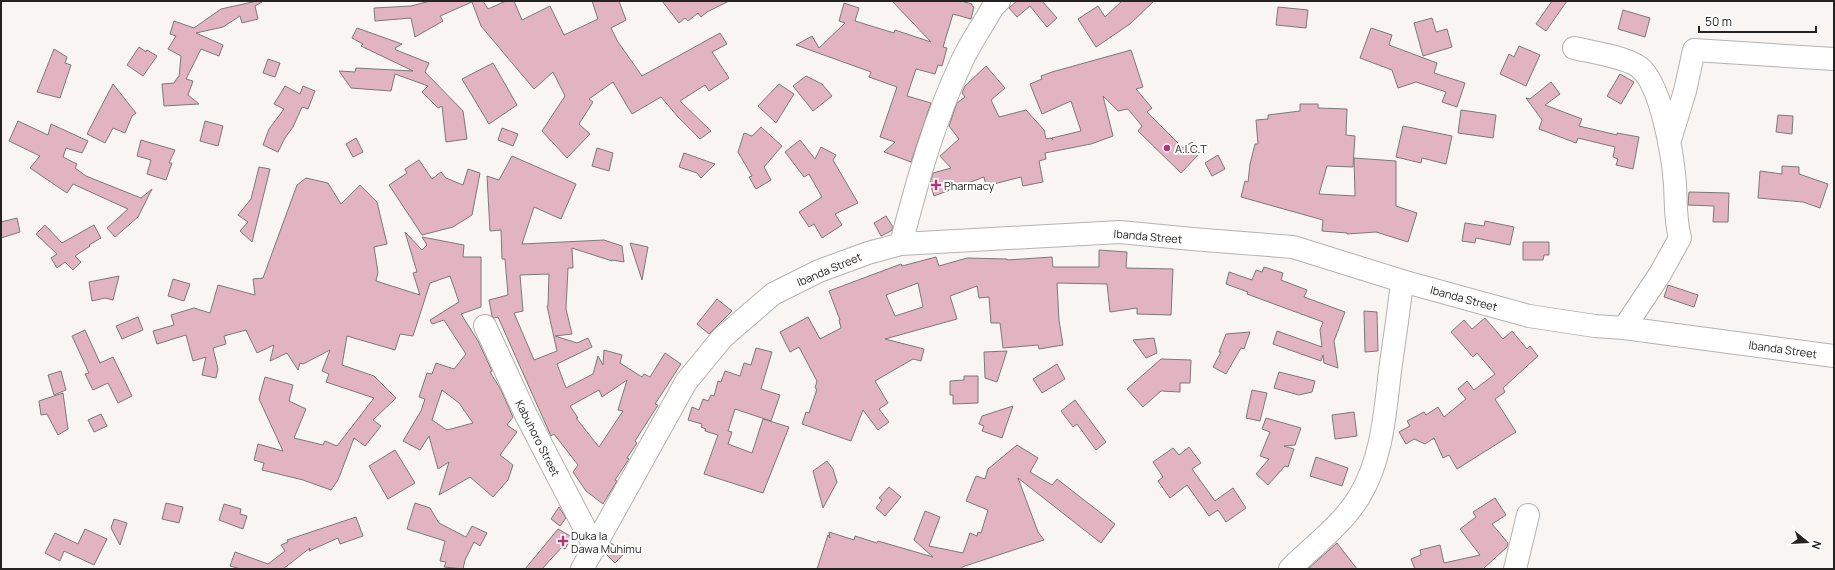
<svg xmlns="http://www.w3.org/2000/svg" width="1835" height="570" font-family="Manrope,sans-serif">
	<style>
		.building { fill: #e2b3c1; stroke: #7c797a; fill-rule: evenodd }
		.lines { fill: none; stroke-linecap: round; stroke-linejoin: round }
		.minor-casing { stroke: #b5b2b0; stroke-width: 24 }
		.minor { stroke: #fff; stroke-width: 22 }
		.poi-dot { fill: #b6337a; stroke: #fff; stroke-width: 1.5 }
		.labels { text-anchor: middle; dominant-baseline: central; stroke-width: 4; stroke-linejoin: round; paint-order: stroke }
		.poi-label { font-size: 11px; fill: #242322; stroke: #fff; text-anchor: start }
		.street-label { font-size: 11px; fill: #242322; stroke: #fff }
	</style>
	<rect width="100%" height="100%" fill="#f9f5f3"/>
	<path class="building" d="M 257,1 L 262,2 L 255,6 L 258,19 L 242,23 L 240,16 L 223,27 L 196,33 L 223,45 L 219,56 L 201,49 L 186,79 L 193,81 L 188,95 L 199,104 L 164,106 L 162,84 L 174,83 L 178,77 L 179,77 L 181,56 L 168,49 L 176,36 L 170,34 L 174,21 L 194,28 L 221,9 Z
		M 430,1 L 483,1 L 488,9 L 506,1 L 514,1 L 522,20 L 550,6 L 564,35 L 598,19 L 592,1 L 619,1 L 626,20 L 611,28 L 618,42 L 642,76 L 720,33 L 727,44 L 712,52 L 729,78 L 709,91 L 705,85 L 680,101 L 711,131 L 700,139 L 678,117 L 661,97 L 632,114 L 613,82 L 589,99 L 593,102 L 579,124 L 590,134 L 567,158 L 542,131 L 565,96 L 553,72 L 534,89 L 481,26 L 472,2 L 440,16 L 443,21 L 415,37 L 411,18 L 375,21 L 374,8 L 411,6 Z
		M 662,1 L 729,1 L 707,12 L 701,17 L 698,13 L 688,21 L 685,18 L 679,23 Z
		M 892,1 L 961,1 L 972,4 L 972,6 L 974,7 L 971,19 L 953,14 L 943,47 L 947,48 L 942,66 L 938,65 L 935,74 L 916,69 L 907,96 L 931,103 L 911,162 L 884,152 L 895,142 L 880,137 L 897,87 L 869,77 L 871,72 L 796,45 L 812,36 L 819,48 L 845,23 L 839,21 L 844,3 L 859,8 L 855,21 L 894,33 L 895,30 L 931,42 Z
		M 1017,1 L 1042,1 L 1057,18 L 1047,27 L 1030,6 L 1017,17 L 1009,8 Z
		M 1122,1 L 1154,1 L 1130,24 L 1096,47 L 1078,19 L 1098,6 L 1105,17 Z
		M 1552,1 L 1567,1 L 1546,31 L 1536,24 Z
		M 1278,7 L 1308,10 L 1306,28 L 1276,25 Z
		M 1623,10 L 1650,18 L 1645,37 L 1618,29 Z
		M 1432,18 L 1436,32 L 1447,29 L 1452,47 L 1423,56 L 1414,23 Z
		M 357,28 L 402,44 L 395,48 L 396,50 L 429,63 L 425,72 L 463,111 L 467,139 L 446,142 L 442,106 L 438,108 L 422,92 L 428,86 L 395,74 L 391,91 L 351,88 L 339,71 L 355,72 L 356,68 L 413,71 L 361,46 L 363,44 L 352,38 Z
		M 1371,28 L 1392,35 L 1389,45 L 1437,63 L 1434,73 L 1465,83 L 1457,107 L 1442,102 L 1446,92 L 1416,82 L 1398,88 L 1392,70 L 1360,58 Z
		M 1519,46 L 1540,55 L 1526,86 L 1500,74 L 1509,54 L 1514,57 Z
		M 139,47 L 146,52 L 147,50 L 157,56 L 143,76 L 127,65 Z
		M 54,49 L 67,57 L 65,63 L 71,65 L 60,98 L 37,92 Z
		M 1131,50 L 1143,87 L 1136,89 L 1152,108 L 1147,112 L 1183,148 L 1192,142 L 1200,153 L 1181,173 L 1138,131 L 1142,126 L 1128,109 L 1118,111 L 1103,96 L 1113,136 L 1091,144 L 1045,153 L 1046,159 L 1039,161 L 1043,182 L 1023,186 L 1021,177 L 986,186 L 984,177 L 934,196 L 930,183 L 933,173 L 951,168 L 940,156 L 959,139 L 949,126 L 954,111 L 957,103 L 965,97 L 962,93 L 965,86 L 986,66 L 1005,88 L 991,100 L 999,117 L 1026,110 L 1044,130 L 1046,139 L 1051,138 L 1053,140 L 1052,138 L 1081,131 L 1071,101 L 1042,114 L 1030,84 L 1042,79 L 1041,76 L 1052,72 Z
		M 268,59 L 280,63 L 275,77 L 263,73 Z
		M 493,63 L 517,105 L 489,124 L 462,79 Z
		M 1620,74 L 1634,82 L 1621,104 L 1607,96 Z
		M 806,76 L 822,84 L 832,96 L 813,111 L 793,86 Z
		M 1551,82 L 1560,94 L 1545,105 L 1582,119 L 1579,126 L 1617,135 L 1617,133 L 1639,137 L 1633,169 L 1616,165 L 1618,159 L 1613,157 L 1615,147 L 1578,138 L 1576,143 L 1539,129 L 1542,120 L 1526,98 L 1530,99 Z
		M 113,84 L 136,113 L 132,116 L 125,133 L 113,128 L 105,143 L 87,134 Z
		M 779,84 L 794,94 L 776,123 L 758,106 Z
		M 285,86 L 300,94 L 303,86 L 315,91 L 308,109 L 302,107 L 293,127 L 285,138 L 278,152 L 263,145 L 269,129 L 284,109 L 274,104 Z
		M 1300,104 L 1318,104 L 1318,108 L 1347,109 L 1346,135 L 1355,136 L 1353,167 L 1327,166 L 1319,194 L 1355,196 L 1354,158 L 1396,161 L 1396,206 L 1417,213 L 1408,242 L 1376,232 L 1347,234 L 1347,233 L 1322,231 L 1323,220 L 1241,197 L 1245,181 L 1248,182 L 1250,164 L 1255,144 L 1258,144 L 1256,120 L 1268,119 L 1268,115 L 1300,111 Z
		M 1461,110 L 1496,115 L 1493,138 L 1458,133 Z
		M 1778,115 L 1793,116 L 1792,134 L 1776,132 Z
		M 18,121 L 48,135 L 51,124 L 88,141 L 82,153 L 66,148 L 63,157 L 77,164 L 75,168 L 86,176 L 141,198 L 152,189 L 138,217 L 115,237 L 107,228 L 128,209 L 73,184 L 67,193 L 30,168 L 40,156 L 9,141 Z
		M 205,121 L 223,126 L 218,146 L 200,141 Z
		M 1403,126 L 1452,136 L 1446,164 L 1422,158 L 1421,163 L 1396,157 Z
		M 761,127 L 782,146 L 764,167 L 771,180 L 756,189 L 749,177 L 752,176 L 738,152 L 744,133 L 752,136 Z
		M 502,128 L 518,134 L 513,146 L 498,140 Z
		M 356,138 L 363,152 L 353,157 L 346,144 Z
		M 141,140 L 175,150 L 169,163 L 172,163 L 166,180 L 147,174 L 151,160 L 137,156 Z
		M 800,140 L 815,159 L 821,147 L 836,155 L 833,160 L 858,203 L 835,214 L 842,225 L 822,238 L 814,224 L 809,227 L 799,212 L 822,197 L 809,174 L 804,177 L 785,152 Z
		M 597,148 L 613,153 L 609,171 L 592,166 Z
		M 684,153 L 715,164 L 701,178 L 697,173 L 679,167 Z
		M 1218,155 L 1225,169 L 1212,176 L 1205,163 Z
		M 512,156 L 576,184 L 561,219 L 534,207 L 522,244 L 604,240 L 622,246 L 624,262 L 612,260 L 612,261 L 572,248 L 573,268 L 568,268 L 566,309 L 572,334 L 555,336 L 577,343 L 588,338 L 592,347 L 557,364 L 566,388 L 593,374 L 598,356 L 603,365 L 604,350 L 622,355 L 620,363 L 642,377 L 644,374 L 650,377 L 665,353 L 681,364 L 655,404 L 658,405 L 635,441 L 637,443 L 627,458 L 629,459 L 615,480 L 617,481 L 603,504 L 586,491 L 573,472 L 578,465 L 554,434 L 551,436 L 498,317 L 494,318 L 492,316 L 489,300 L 508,295 L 505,259 L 502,259 L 501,230 L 490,231 L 487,176 L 499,180 ZM 549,274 L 548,306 L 547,306 L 557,351 L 534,360 L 514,313 L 523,311 L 520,275 ZM 627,380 L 618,410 L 623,411 L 599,447 L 576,418 L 578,418 L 570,406 L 599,390 L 602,397 Z
		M 419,160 L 432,179 L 441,172 L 446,178 L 463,185 L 468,169 L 480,173 L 472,215 L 453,227 L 422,235 L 389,185 L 407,173 L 405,169 Z
		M 1782,166 L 1799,167 L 1799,174 L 1828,184 L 1820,208 L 1803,202 L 1758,198 L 1760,171 L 1782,174 Z
		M 259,167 L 270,169 L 252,242 L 240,231 L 248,222 L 238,215 L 251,199 Z
		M 306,178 L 328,183 L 341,204 L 360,185 L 377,202 L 387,244 L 374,247 L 378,272 L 376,281 L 420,295 L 413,273 L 417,272 L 405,232 L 422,250 L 427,245 L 422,237 L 464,245 L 463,257 L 481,257 L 481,307 L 461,314 L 478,341 L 492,371 L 490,372 L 501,390 L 513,417 L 507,425 L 517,432 L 500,455 L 513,465 L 508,480 L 493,497 L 470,477 L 439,495 L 449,462 L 438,469 L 429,436 L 420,450 L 403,441 L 421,411 L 425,399 L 419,397 L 427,373 L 432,374 L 436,363 L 454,369 L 466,354 L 444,320 L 432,324 L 430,320 L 459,302 L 450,276 L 430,283 L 413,336 L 400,334 L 395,350 L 347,336 L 342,365 L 374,376 L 396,398 L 373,420 L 381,426 L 365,446 L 354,438 L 338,480 L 331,490 L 303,480 L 262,470 L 264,463 L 254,460 L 258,444 L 283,451 L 259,399 L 265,377 L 293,385 L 289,401 L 306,409 L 294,438 L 323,445 L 325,441 L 337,446 L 374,398 L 326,382 L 329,374 L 322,371 L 330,350 L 303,364 L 300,363 L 298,370 L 287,353 L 270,361 L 274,345 L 257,353 L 246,330 L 224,336 L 226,344 L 213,348 L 218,369 L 216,378 L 202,375 L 206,357 L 193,361 L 186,335 L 157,344 L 153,331 L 174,325 L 171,315 L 194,308 L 210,313 L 218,285 L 255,295 L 253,279 L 263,278 L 297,185 ZM 442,390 L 459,403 L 473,423 L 447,430 L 432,420 Z
		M 1689,192 L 1729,193 L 1728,222 L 1713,222 L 1714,206 L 1688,205 Z
		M 886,216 L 893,227 L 891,231 L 881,236 L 874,223 Z
		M 17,218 L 20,232 L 1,238 L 1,222 Z
		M 1485,221 L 1514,227 L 1510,245 L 1476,238 L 1475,243 L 1462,241 L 1465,223 L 1484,226 Z
		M 45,225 L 62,243 L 94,225 L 101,238 L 89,245 L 90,246 L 75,256 L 81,262 L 73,270 L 65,262 L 57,268 L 51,258 L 57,254 L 36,234 Z
		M 1523,242 L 1549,242 L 1549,255 L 1544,255 L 1543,260 L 1523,260 Z
		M 630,243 L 648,247 L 642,280 Z
		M 1099,250 L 1127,252 L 1126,268 L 1173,269 L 1171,315 L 1137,314 L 1137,308 L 1110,312 L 1107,284 L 1057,283 L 1059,320 L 1063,345 L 1039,349 L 1038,345 L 1003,348 L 1000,323 L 991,323 L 989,297 L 979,298 L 977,286 L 950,296 L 957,319 L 885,339 L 924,349 L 921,361 L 913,359 L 875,381 L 888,403 L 879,409 L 889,422 L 878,430 L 863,410 L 851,441 L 802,424 L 806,412 L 809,413 L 817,389 L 815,388 L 817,381 L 799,347 L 790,352 L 780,332 L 808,317 L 820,339 L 841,328 L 839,320 L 840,320 L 829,291 L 901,264 L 902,266 L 936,257 L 939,266 L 967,258 L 1007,259 L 1007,260 L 1052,257 L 1053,267 L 1099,267 ZM 918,283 L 923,307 L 895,316 L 886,295 Z
		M 1264,267 L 1283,273 L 1281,280 L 1307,290 L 1304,297 L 1345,312 L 1334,341 L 1338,368 L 1324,363 L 1323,355 L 1321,361 L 1273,344 L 1277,331 L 1322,347 L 1320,330 L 1323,322 L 1247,294 L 1248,292 L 1226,284 L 1229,272 L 1252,280 L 1256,270 L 1262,272 Z
		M 119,276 L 113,300 L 105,298 L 92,301 L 89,282 Z
		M 173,279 L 190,284 L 184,301 L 168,296 Z
		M 1668,285 L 1698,295 L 1694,307 L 1664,297 Z
		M 717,299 L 732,311 L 709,334 L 697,324 Z
		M 1364,311 L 1377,312 L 1378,351 L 1365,352 Z
		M 138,317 L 143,330 L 122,339 L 116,326 Z
		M 1485,318 L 1503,339 L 1512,331 L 1527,349 L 1530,346 L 1538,356 L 1503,388 L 1505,392 L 1495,399 L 1516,432 L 1457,469 L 1449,455 L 1443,458 L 1434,438 L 1425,444 L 1414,439 L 1406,444 L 1399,432 L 1410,426 L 1407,421 L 1424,412 L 1426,415 L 1438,407 L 1444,417 L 1466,399 L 1458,389 L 1467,381 L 1474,390 L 1495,374 L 1477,353 L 1473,357 L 1451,332 L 1464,320 L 1472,329 Z
		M 85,330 L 100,363 L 113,357 L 132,396 L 118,403 L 108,383 L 93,390 L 85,374 L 89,373 L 72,336 Z
		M 1250,332 L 1244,349 L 1241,348 L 1226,374 L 1213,367 L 1221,352 L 1219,352 L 1226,334 Z
		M 1154,338 L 1157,353 L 1146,358 L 1133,340 Z
		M 756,348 L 772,352 L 761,389 L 780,395 L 771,421 L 735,409 L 728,431 L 732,432 L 728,444 L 752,453 L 763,419 L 789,427 L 763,493 L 704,474 L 718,435 L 705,431 L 706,429 L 701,427 L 702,424 L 688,420 L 692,407 L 699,410 L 703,399 L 708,401 L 711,395 L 714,396 L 718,381 L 721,382 L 725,371 L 740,376 L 744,363 L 751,365 Z
		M 1007,351 L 997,382 L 985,378 L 984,352 Z
		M 1161,359 L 1191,360 L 1190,383 L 1180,383 L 1180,392 L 1161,391 L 1143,407 L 1127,389 Z
		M 1057,364 L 1065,379 L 1042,393 L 1033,379 Z
		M 61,371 L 66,390 L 54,395 L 48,375 Z
		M 1279,372 L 1315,381 L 1312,392 L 1299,395 L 1274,388 Z
		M 964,376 L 978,376 L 978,403 L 953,404 L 953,395 L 950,395 L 950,381 L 964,380 Z
		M 1252,390 L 1267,393 L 1260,421 L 1246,418 Z
		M 63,393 L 68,429 L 58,435 L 47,414 L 41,415 L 39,401 Z
		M 1075,400 L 1106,442 L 1096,450 L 1077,424 L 1073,427 L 1061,411 Z
		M 1013,406 L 1002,438 L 982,431 L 984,426 L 979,424 L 982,416 Z
		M 1354,412 L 1357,436 L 1335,439 L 1332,415 Z
		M 101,414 L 107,426 L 94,432 L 88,420 Z
		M 1266,418 L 1301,428 L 1295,445 L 1284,446 L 1294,449 L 1288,467 L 1285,466 L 1268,485 L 1256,474 L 1269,459 L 1260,456 L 1270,432 L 1262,429 Z
		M 1017,445 L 1038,458 L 1030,472 L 1052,485 L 1057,479 L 1115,524 L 1101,543 L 1018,478 L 1038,532 L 1044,540 L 962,567 L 962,569 L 817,569 L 828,535 L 830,538 L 829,532 L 854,540 L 855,536 L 877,543 L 878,541 L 933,557 L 914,540 L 925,511 L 940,517 L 929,546 L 963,553 L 970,533 L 977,536 L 978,532 L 981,533 L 988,510 L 966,501 L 976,476 L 985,479 L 988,469 Z
		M 1189,447 L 1201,463 L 1192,469 L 1215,501 L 1233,488 L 1246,508 L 1226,522 L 1218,510 L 1209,516 L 1187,485 L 1170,498 L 1158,481 L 1163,477 L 1153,462 L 1173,448 L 1179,455 Z
		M 395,450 L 415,483 L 388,499 L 369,466 Z
		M 1316,457 L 1348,468 L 1342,486 L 1310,476 Z
		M 827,461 L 833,469 L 837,482 L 823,508 L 813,471 Z
		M 889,487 L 901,497 L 885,516 L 876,508 L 882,500 L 879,498 Z
		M 1495,498 L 1506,515 L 1492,524 L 1508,543 L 1507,547 L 1483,569 L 1415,569 L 1411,559 L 1421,555 L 1420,550 L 1440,545 L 1444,563 L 1480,555 L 1460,529 L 1476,517 L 1473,512 Z
		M 166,503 L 183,507 L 179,523 L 162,519 Z
		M 415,503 L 430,508 L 439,523 L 466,537 L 472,526 L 487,533 L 480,546 L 474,542 L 465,560 L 463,569 L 444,567 L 446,562 L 440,561 L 445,541 L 407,529 Z
		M 224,504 L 241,509 L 240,514 L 247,516 L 243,529 L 219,520 Z
		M 559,507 L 566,518 L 560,526 L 551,519 Z
		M 356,517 L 363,536 L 340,544 L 338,538 L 309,551 L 310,548 L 283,569 L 241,569 L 230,566 L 235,552 L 268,564 L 285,551 L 281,545 L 288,542 L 287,540 Z
		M 114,519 L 127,523 L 120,545 L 111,528 Z
		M 85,529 L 107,539 L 94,565 L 64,551 L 60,561 L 45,553 L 55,533 L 78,544 Z
		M 558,529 L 572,537 L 565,549 L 562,547 L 542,569 L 525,569 Z
		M 611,543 L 625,553 L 615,563 L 606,554 Z
		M 1337,543 L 1357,569 L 1308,569 L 1328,551 Z"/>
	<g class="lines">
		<g class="minor-casing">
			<path id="minor" d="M 1574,48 C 1591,52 1626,57 1639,67 C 1661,83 1673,156 1675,184 C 1676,202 1675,220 1680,238 L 1660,274 L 1624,328
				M 1669,143 L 1685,91 L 1694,50 L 1834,59
				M 901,244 C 917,182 934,121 961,63 C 970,43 983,25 993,7 L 999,1
				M 485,326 L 526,415 L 595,548
				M 582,569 L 686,382 L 722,338 L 773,294 L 819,271 L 868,253 L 901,244 L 1120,232 L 1192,239 L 1293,247 L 1402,281 L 1529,316 L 1595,326 L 1624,328 L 1834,356
				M 1290,569 C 1313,546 1342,525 1359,497 C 1382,460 1385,413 1390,371 C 1394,341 1399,311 1402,281
				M 1515,569 L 1528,515"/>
		</g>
		<use href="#minor" class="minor"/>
	</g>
	<g class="poi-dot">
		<circle cx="1167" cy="148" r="4"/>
		<path d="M934 179h4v4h4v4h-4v4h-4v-4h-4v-4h4z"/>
		<path d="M561 535h4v4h4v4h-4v4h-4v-4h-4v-4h4z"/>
	</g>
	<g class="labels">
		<g class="poi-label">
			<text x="1175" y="148">A.I.C.T</text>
			<text x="944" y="185">Pharmacy</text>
			<text x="571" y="535">Duka la<tspan x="571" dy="13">Dawa Muhimu</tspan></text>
		</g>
		<g class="street-label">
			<text transform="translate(1148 236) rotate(5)">Ibanda Street</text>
			<text transform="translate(829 269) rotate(-23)">Ibanda Street</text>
			<text transform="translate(1464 298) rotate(15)">Ibanda Street</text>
			<text transform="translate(1783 349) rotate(8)">Ibanda Street</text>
			<text transform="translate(538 438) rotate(63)">Kabuhoro Street</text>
		</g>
	</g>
	<rect width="1835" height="570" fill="none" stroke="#242322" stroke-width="4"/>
	<g transform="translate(1807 542) rotate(108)" stroke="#ffffff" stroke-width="3" paint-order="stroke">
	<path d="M0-3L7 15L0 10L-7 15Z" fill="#242322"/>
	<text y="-6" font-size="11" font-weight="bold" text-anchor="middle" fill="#242322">N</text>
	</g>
	<path d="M1699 26v6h117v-6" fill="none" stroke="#242322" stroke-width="2"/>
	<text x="1705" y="26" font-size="12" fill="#242322" stroke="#ffffff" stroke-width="3" paint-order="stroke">50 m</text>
</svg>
